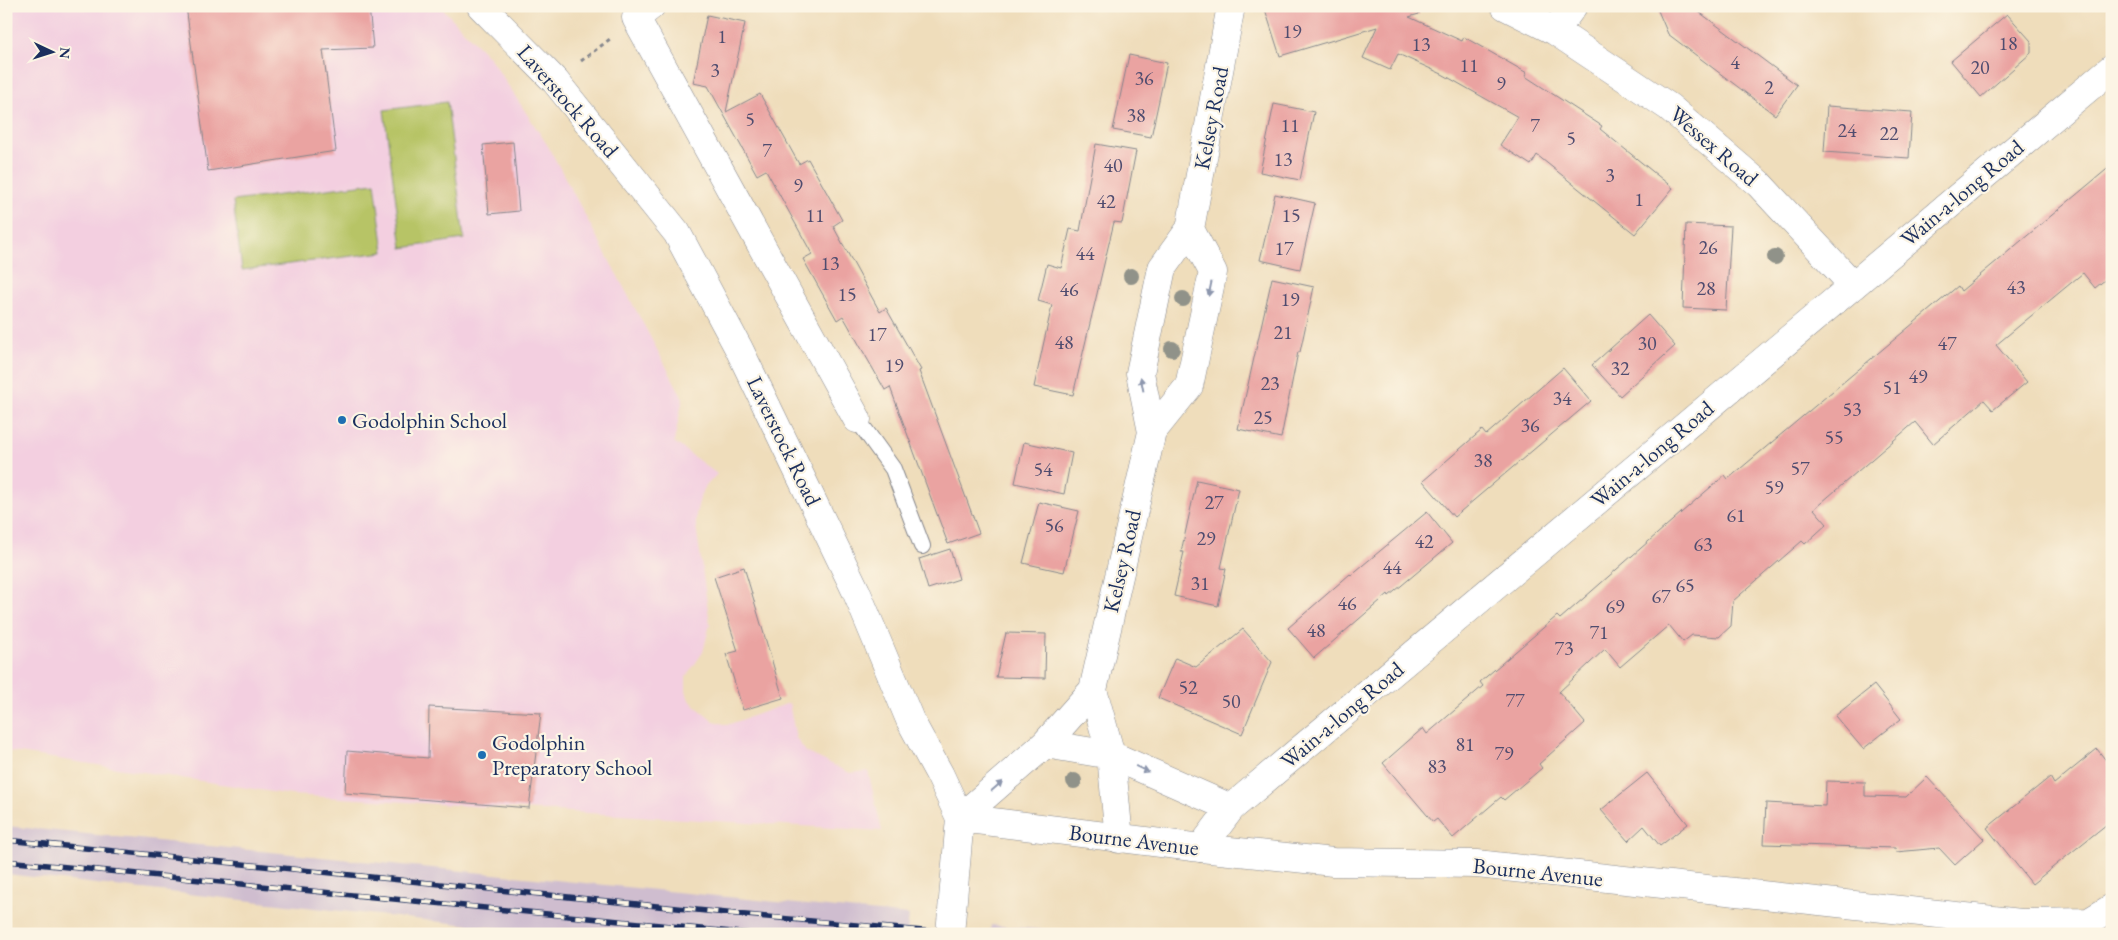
<svg xmlns="http://www.w3.org/2000/svg" width="2118" height="940" font-family="'EB Garamond',serif">
	<style>
		.built { fill: #f3cfe0 }
		.industrial { fill: #cfbdcf }
		.pitch { fill: #b7c466; stroke: #697a62 }
		.building { fill: #eaa3a1 }
		.lines { fill: none; stroke-linecap: round; stroke-linejoin: round }
		.service-casing { stroke: #85868c; stroke-width: 18 }
		.minor-casing { stroke: #85868c; stroke-width: 29 }
		.tertiary-casing { stroke: #85868c; stroke-width: 29 }
		.path { stroke: #85868c; stroke-width: 3; stroke-dasharray: 4 4; stroke-linecap: butt }
		.service { stroke: #fff; stroke-width: 16 }
		.minor { stroke: #fff; stroke-width: 28 }
		.tertiary { stroke: #fff; stroke-width: 28 }
		.rail-casing { stroke: #1b2f5e; stroke-width: 5.5 }
		.rail { stroke: #fcf5e5; stroke-width: 4; stroke-dasharray: 11; stroke-linecap: butt }
		.tree { fill: #909289 }
		.oneway { fill: #8d97ae }
		.poi-dot { fill: #1f6fb2; stroke: #fcf5e5; stroke-width: 2 }
		.labels { text-anchor: middle; dominant-baseline: central; stroke-width: 4.5; stroke-linejoin: round; paint-order: stroke }
		.number-label { font-size: 20px; fill: #4f4c6f }
		.street-label { font-size: 22px; fill: #1b2f5e; stroke: #fcf5e5 }
		.poi-label { font-size: 22px; fill: #1b2f5e; stroke: #fcf5e5; text-anchor: start }
	</style>
	<rect width="100%" height="100%" fill="#fcf5e5"/>
	<filter id="ink" filterUnits="userSpaceOnUse"><feTurbulence type="fractalNoise" baseFrequency=".02" numOctaves="2"/><feDisplacementMap in="SourceGraphic" scale="10" xChannelSelector="R" yChannelSelector="G"/><feConvolveMatrix kernelMatrix="1 2 1 2 8 2 1 2 1" color-interpolation-filters="sRGB"/></filter>
	<filter id="wash" filterUnits="userSpaceOnUse"><feTurbulence type="fractalNoise" baseFrequency=".0096" numOctaves="4" result="noise"/><feDisplacementMap in="SourceGraphic" scale="20" xChannelSelector="R" yChannelSelector="G"/><feGaussianBlur stdDeviation="1.12" result="paint"/><feColorMatrix in="noise" values="0 0 0 0 0 0 0 0 0 0 0 0 0 0 0 0 0 1.4 0 .05"/><feComposite in="paint" operator="in"/></filter>
	<g filter="url(#wash)">
		<rect width="100%" height="100%" fill="#efddbb"/>
		<path class="built" d="M 6,6 L 440,6 L 490,58 L 548,146 L 683,398 L 674,442 L 717,474 L 707,485 L 701,494 L 696,514 L 696,525 L 710,624 L 703,652 L 686,677 L 686,690 L 688,698 L 695,706 L 714,721 L 727,725 L 789,703 L 796,738 L 806,752 L 850,773 L 868,771 L 882,831 L 292,795 L 6,751 Z"/>
		<path class="industrial" d="M 6,826 L 909,915 L 907,934 L 552,934 L 6,874 Z
			M 991,925 L 1092,934 L 990,934 Z"/>
		<path class="pitch" d="M 447,102 L 464,239 L 402,248 L 384,110 Z
			M 375,183 L 384,252 L 242,270 L 233,201 Z"/>
		<g id="blocks">
			<path class="building" d="M 186,6 L 369,6 L 373,48 L 323,50 L 336,151 L 208,171 Z
				M 1264,6 L 1418,6 L 1419,14 L 1409,17 L 1462,41 L 1464,37 L 1527,73 L 1525,76 L 1602,126 L 1600,129 L 1673,188 L 1635,234 L 1537,155 L 1531,165 L 1500,145 L 1518,117 L 1442,74 L 1398,54 L 1390,70 L 1363,58 L 1377,27 L 1280,56 Z
				M 1656,6 L 1691,6 L 1797,85 L 1775,115 L 1668,34 Z
				M 2007,14 L 2031,41 L 2031,53 L 1981,97 L 1951,61 Z
				M 707,15 L 745,23 L 726,112 L 760,94 L 799,164 L 808,159 L 842,220 L 833,226 L 880,312 L 886,308 L 921,370 L 919,371 L 979,533 L 948,544 L 890,387 L 885,390 L 843,316 L 837,320 L 803,259 L 812,254 L 766,170 L 757,175 L 708,86 L 693,83 Z
				M 1129,55 L 1167,63 L 1151,137 L 1113,130 Z
				M 1274,104 L 1314,112 L 1300,180 L 1260,172 Z
				M 1827,106 L 1912,112 L 1909,158 L 1824,152 Z
				M 513,142 L 519,211 L 489,214 L 483,145 Z
				M 1096,144 L 1136,151 L 1122,223 L 1114,222 L 1073,395 L 1034,387 L 1052,305 L 1038,301 L 1047,264 L 1061,268 L 1070,229 L 1080,231 Z
				M 2112,165 L 2112,274 L 2095,288 L 2083,273 L 1996,345 L 2027,382 L 1993,410 L 1984,400 L 1933,444 L 1915,422 L 1814,509 L 1827,524 L 1805,544 L 1802,541 L 1733,601 L 1731,626 L 1719,637 L 1692,635 L 1683,642 L 1669,625 L 1620,667 L 1605,649 L 1559,692 L 1585,723 L 1539,764 L 1542,768 L 1504,800 L 1501,797 L 1453,838 L 1437,819 L 1433,822 L 1383,763 L 1423,728 L 1427,734 L 1483,686 L 1480,682 L 1557,616 L 1560,619 L 1697,499 L 1725,475 L 1728,479 L 1958,286 L 1961,291 Z
				M 1275,194 L 1315,203 L 1300,269 L 1260,260 Z
				M 1686,224 L 1731,226 L 1726,310 L 1683,308 Z
				M 1272,278 L 1314,287 L 1300,352 L 1298,352 L 1281,438 L 1238,429 Z
				M 1648,315 L 1675,346 L 1620,396 L 1592,365 Z
				M 1563,368 L 1591,401 L 1454,517 L 1423,481 L 1482,430 L 1486,435 Z
				M 1024,442 L 1072,453 L 1064,494 L 1015,483 Z
				M 1197,480 L 1239,489 L 1221,568 L 1226,569 L 1218,606 L 1174,596 L 1184,552 L 1181,552 Z
				M 1039,502 L 1079,511 L 1064,572 L 1023,563 Z
				M 1427,512 L 1452,543 L 1389,596 L 1388,594 L 1314,658 L 1288,628 L 1350,574 L 1351,575 Z
				M 950,549 L 959,579 L 928,589 L 919,559 Z
				M 744,567 L 783,698 L 743,710 L 726,654 L 738,651 L 714,577 Z
				M 1243,629 L 1272,662 L 1242,734 L 1158,698 L 1175,658 L 1196,667 Z
				M 1006,633 L 1046,634 L 1045,678 L 996,677 Z
				M 1874,685 L 1901,719 L 1863,749 L 1835,716 Z
				M 429,707 L 541,713 L 529,808 L 345,793 L 347,751 L 428,758 Z
				M 2097,749 L 2112,768 L 2112,820 L 2032,884 L 1987,828 L 2050,777 L 2054,784 Z
				M 1647,773 L 1688,824 L 1660,846 L 1644,826 L 1628,841 L 1601,810 Z
				M 1927,777 L 1984,839 L 1955,865 L 1939,848 L 1896,852 L 1895,848 L 1764,844 L 1766,803 L 1825,806 L 1826,781 L 1865,782 L 1865,796 L 1906,797 Z"/>
		</g>
	</g>
	<g filter="url(#ink)">
		<use href="#blocks" fill-opacity="0" stroke="#85868c" stroke-width="1"/>
		<g class="lines">
			<g class="service-casing">
				<path id="service" d="M 857,419 L 893,469 L 922,546"/>
			</g>
			<g class="minor-casing">
				<path id="minor" d="M 651,6 L 636,18 L 857,419
					M 1505,6 L 1555,31 L 1669,107 L 1759,184 L 1853,285
					M 1555,31 L 1573,6
					M 1152,432 L 1189,386 L 1213,272 L 1190,229
					M 1045,744 L 1111,755 L 1231,808
					M 960,818 L 1045,744 L 1093,690
					M 1119,839 L 1111,755 L 1093,690 L 1152,432 L 1140,373 L 1162,268 L 1190,229 L 1231,6
					M 1201,848 L 1333,862 L 1477,864 L 2021,923 L 2089,922 L 2112,908"/>
			</g>
			<g class="tertiary-casing">
				<path id="tertiary" d="M 481,6 L 555,81 L 677,233 L 739,349 L 856,591 L 910,720 L 940,775 L 960,818 L 950,934
					M 960,818 L 1201,848 L 1231,808 L 2112,68"/>
			</g>
			<path class="path" d="M 581,61 L 610,39"/>
			<use href="#service" class="service"/>
			<use href="#minor" class="minor"/>
			<use href="#tertiary" class="tertiary"/>
			<g class="rail-casing">
				<path id="rail" d="M 6,840 L 746,915 L 957,934
					M 6,861 L 752,934"/>
			</g>
			<use href="#rail" class="rail"/>
		</g>
		<g class="tree">
			<circle cx="1775" cy="257" r="8"/>
			<circle cx="1131" cy="276" r="8"/>
			<circle cx="1183" cy="299" r="8"/>
			<circle cx="1172" cy="349" r="8"/>
			<circle cx="1074" cy="781" r="8"/>
		</g>
		<defs><path id="oneway-solid" d="M-6-.8H1V-3.2L6.5 0L1 3.2V.8H-6Z" transform="scale(1.25)"/></defs>
		<g class="oneway">
			<use href="#oneway-solid" transform="translate(1210 289) rotate(102)"/>
			<use href="#oneway-solid" transform="translate(1142 384) rotate(-101)"/>
			<use href="#oneway-solid" transform="translate(1142 769) rotate(24)"/>
			<use href="#oneway-solid" transform="translate(997 786) rotate(-41)"/>
		</g>
	</g>
	<g class="poi-dot">
		<circle cx="342" cy="420" r="5"/>
		<circle cx="482" cy="755" r="5"/>
	</g>
	<g class="labels">
		<g class="number-label">
			<text x="1292" y="31">19</text>
			<text x="722" y="36">1</text>
			<text x="2008" y="43">18</text>
			<text x="1421" y="44">13</text>
			<text x="1735" y="62">4</text>
			<text x="1469" y="65">11</text>
			<text x="1980" y="67">20</text>
			<text x="715" y="70">3</text>
			<text x="1144" y="78">36</text>
			<text x="1501" y="83">9</text>
			<text x="1769" y="87">2</text>
			<text x="1136" y="115">38</text>
			<text x="750" y="119">5</text>
			<text x="1290" y="125">11</text>
			<text x="1535" y="125">7</text>
			<text x="1847" y="130">24</text>
			<text x="1889" y="133">22</text>
			<text x="1571" y="138">5</text>
			<text x="767" y="150">7</text>
			<text x="1283" y="159">13</text>
			<text x="1113" y="165">40</text>
			<text x="1610" y="175">3</text>
			<text x="798" y="185">9</text>
			<text x="1639" y="199">1</text>
			<text x="1106" y="201">42</text>
			<text x="815" y="215">11</text>
			<text x="1291" y="215">15</text>
			<text x="1708" y="247">26</text>
			<text x="1284" y="248">17</text>
			<text x="1085" y="253">44</text>
			<text x="830" y="263">13</text>
			<text x="2016" y="287">43</text>
			<text x="1706" y="288">28</text>
			<text x="1069" y="289">46</text>
			<text x="847" y="294">15</text>
			<text x="1290" y="299">19</text>
			<text x="1283" y="332">21</text>
			<text x="877" y="334">17</text>
			<text x="1064" y="342">48</text>
			<text x="1647" y="343">30</text>
			<text x="1947" y="343">47</text>
			<text x="894" y="365">19</text>
			<text x="1620" y="368">32</text>
			<text x="1918" y="376">49</text>
			<text x="1270" y="383">23</text>
			<text x="1892" y="387">51</text>
			<text x="1562" y="398">34</text>
			<text x="1852" y="409">53</text>
			<text x="1263" y="417">25</text>
			<text x="1530" y="425">36</text>
			<text x="1834" y="437">55</text>
			<text x="1483" y="460">38</text>
			<text x="1800" y="468">57</text>
			<text x="1043" y="469">54</text>
			<text x="1774" y="487">59</text>
			<text x="1214" y="502">27</text>
			<text x="1736" y="515">61</text>
			<text x="1054" y="525">56</text>
			<text x="1206" y="538">29</text>
			<text x="1424" y="541">42</text>
			<text x="1703" y="544">63</text>
			<text x="1392" y="567">44</text>
			<text x="1200" y="583">31</text>
			<text x="1685" y="585">65</text>
			<text x="1661" y="596">67</text>
			<text x="1347" y="603">46</text>
			<text x="1615" y="606">69</text>
			<text x="1316" y="630">48</text>
			<text x="1599" y="632">71</text>
			<text x="1564" y="648">73</text>
			<text x="1188" y="687">52</text>
			<text x="1515" y="700">77</text>
			<text x="1231" y="701">50</text>
			<text x="1465" y="744">81</text>
			<text x="1504" y="753">79</text>
			<text x="1437" y="766">83</text>
		</g>
		<g class="street-label">
			<text transform="translate(568 101) rotate(49)">Laverstock Road</text>
			<text transform="translate(1211 118) rotate(-79)">Kelsey Road</text>
			<text transform="translate(1714 146) rotate(41)">Wessex Road</text>
			<text transform="translate(1962 193) rotate(-40)">Wain-a-long Road</text>
			<text transform="translate(784 441) rotate(64)">Laverstock Road</text>
			<text transform="translate(1652 454) rotate(-40)">Wain-a-long Road</text>
			<text transform="translate(1122 561) rotate(-77)">Kelsey Road</text>
			<text transform="translate(1342 715) rotate(-40)">Wain-a-long Road</text>
			<text transform="translate(1134 840) rotate(7)">Bourne Avenue</text>
			<text transform="translate(1538 872) rotate(6)">Bourne Avenue</text>
		</g>
		<g class="poi-label">
			<text x="352" y="420">Godolphin School</text>
			<text x="492" y="742">Godolphin<tspan x="492" dy="25">Preparatory School</tspan></text>
		</g>
	</g>
	<rect width="2118" height="940" fill="none" stroke="#fcf5e5" stroke-width="25"/>
	<g transform="translate(52 52) rotate(94)" stroke="#fcf5e5" stroke-width="4" paint-order="stroke">
	<path d="M0-4L9 19L0 12L-9 19Z" fill="#1b2f5e"/>
	<text y="-8" font-size="14" font-weight="bold" text-anchor="middle" fill="#1b2f5e">N</text>
	</g>
</svg>
